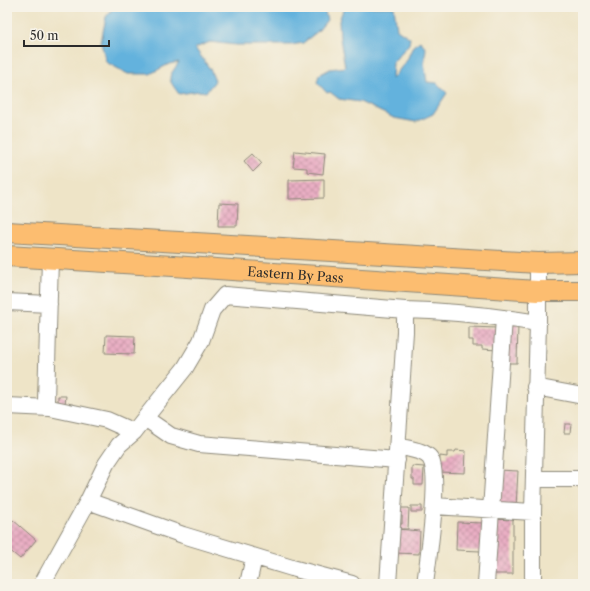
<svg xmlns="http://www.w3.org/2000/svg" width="590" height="591" font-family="'Libre Caslon Text',serif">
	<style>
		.water { fill: #63b2dd; stroke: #476e84 }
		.building { fill: url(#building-cross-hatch) }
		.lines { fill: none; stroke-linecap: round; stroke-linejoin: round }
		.minor-casing { stroke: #8c8879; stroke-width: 18 }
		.major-casing { stroke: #8c8879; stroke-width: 22 }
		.minor { stroke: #fff; stroke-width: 16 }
		.major { stroke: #fcbd6f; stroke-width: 20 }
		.labels { text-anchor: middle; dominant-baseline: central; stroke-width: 3; stroke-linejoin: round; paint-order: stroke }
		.street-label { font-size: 13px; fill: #2b2b2b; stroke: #f7f3e8 }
	</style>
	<defs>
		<pattern id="building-cross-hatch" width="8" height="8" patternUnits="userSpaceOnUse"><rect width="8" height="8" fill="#eaafc4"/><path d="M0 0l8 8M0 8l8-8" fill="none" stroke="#be8f9f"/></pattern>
	</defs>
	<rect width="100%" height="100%" fill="#f7f3e8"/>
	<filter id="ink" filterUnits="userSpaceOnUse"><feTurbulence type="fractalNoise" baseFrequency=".025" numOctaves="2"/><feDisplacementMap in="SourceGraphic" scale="8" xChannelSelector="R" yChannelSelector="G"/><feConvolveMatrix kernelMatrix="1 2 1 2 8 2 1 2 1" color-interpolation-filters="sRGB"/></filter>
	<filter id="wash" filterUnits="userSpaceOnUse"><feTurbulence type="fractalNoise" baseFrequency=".012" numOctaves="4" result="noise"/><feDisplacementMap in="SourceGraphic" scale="16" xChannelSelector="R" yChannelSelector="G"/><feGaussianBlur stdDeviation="0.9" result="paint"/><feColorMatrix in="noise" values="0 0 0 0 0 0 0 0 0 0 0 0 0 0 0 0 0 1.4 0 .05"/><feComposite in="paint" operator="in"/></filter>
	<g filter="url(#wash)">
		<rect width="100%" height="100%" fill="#eee4c7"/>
		<path class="water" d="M 114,7 L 324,7 L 327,20 L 318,31 L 303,43 L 291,45 L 236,45 L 210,42 L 195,48 L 210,69 L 215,81 L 206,92 L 199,91 L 179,94 C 166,76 168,79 179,62 L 169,64 L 150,74 L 128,74 L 106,62 L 101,42 L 106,17 Z
			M 344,7 L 394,7 L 397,29 L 410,38 L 409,44 L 393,62 L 392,79 L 407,60 L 413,46 L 420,41 L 426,49 L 424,63 L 427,82 L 437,83 L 447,93 L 433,114 L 416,122 L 394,118 L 360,102 L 339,99 L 330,92 L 327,93 L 317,82 L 319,75 L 330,69 L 345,67 L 340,38 L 339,21 Z"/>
		<g id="blocks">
			<path class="building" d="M 295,151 L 325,154 L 323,174 L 307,172 L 307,168 L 293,167 Z
				M 253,153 L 262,163 L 253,172 L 244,161 Z
				M 324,179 L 324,198 L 289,199 L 289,180 Z
				M 219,203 L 238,204 L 237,226 L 218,226 Z
				M 508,323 L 518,324 L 517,363 L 506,363 Z
				M 469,327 L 498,328 L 498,350 L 482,349 L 482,346 L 473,346 L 473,340 L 469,340 Z
				M 106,335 L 135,336 L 134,354 L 105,353 Z
				M 58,396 L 66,396 L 65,404 L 58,401 Z
				M 565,424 L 571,424 L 570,433 L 564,433 Z
				M 456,450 L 466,451 L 465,473 L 439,472 L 440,456 L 447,457 L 447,452 L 455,452 Z
				M 412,466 L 424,467 L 423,485 L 414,485 L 414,479 L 412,479 Z
				M 498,470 L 518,471 L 516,507 L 496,506 Z
				M 411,506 L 422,506 L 422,512 L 411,512 Z
				M 397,508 L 409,508 L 408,529 L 396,529 L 397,524 L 402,524 L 402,516 L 397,516 Z
				M 494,517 L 513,517 L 513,574 L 493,574 Z
				M 13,520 L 36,540 L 20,559 L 7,548 L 7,527 Z
				M 457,522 L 483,523 L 481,551 L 456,550 Z
				M 397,529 L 420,531 L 419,554 L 395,553 Z"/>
		</g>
	</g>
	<g filter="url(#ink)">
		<use href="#blocks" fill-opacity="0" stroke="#8c8879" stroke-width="1"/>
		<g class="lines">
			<g class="minor-casing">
				<path id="minor" d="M 50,259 L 46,401 L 47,405 L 50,408 L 107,420 L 134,432
					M 7,302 L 49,304
					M 405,310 C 450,311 494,316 538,323
					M 535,387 L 583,396
					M 7,406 L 50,408
					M 145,418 L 171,436 L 199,444 L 397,460
					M 398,446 C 407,449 424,450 430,458 C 441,474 428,561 425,584
					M 534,479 L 583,479
					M 88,501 L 183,535 L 292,568 L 352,584
					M 434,506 L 533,512
					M 42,584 L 88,501 L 106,464 L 119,445 L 134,432 L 145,418 L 185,368 L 201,341 L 212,310 L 225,295 L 405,310 L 405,332 L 388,584
					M 248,584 L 254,557
					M 486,584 L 504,318
					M 533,584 L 533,512 L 538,323 L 538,263"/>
			</g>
			<g class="major-casing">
				<g id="major">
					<path d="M 7,232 L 538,263 L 583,262"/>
					<path id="s1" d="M 7,256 L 173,266 L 537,291 L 583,291"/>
				</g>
			</g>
			<use href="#minor" class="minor"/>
			<use href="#major" class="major"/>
		</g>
	</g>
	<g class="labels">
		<g class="street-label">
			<text stroke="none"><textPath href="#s1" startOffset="289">Eastern By Pass</textPath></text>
		</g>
	</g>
	<rect width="590" height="591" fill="none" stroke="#f7f3e8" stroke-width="24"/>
	<path d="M24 40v6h85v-6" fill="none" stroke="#2b2b2b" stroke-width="2"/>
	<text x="30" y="40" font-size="12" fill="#2b2b2b" stroke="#f7f3e8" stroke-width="3" paint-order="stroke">50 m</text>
</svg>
